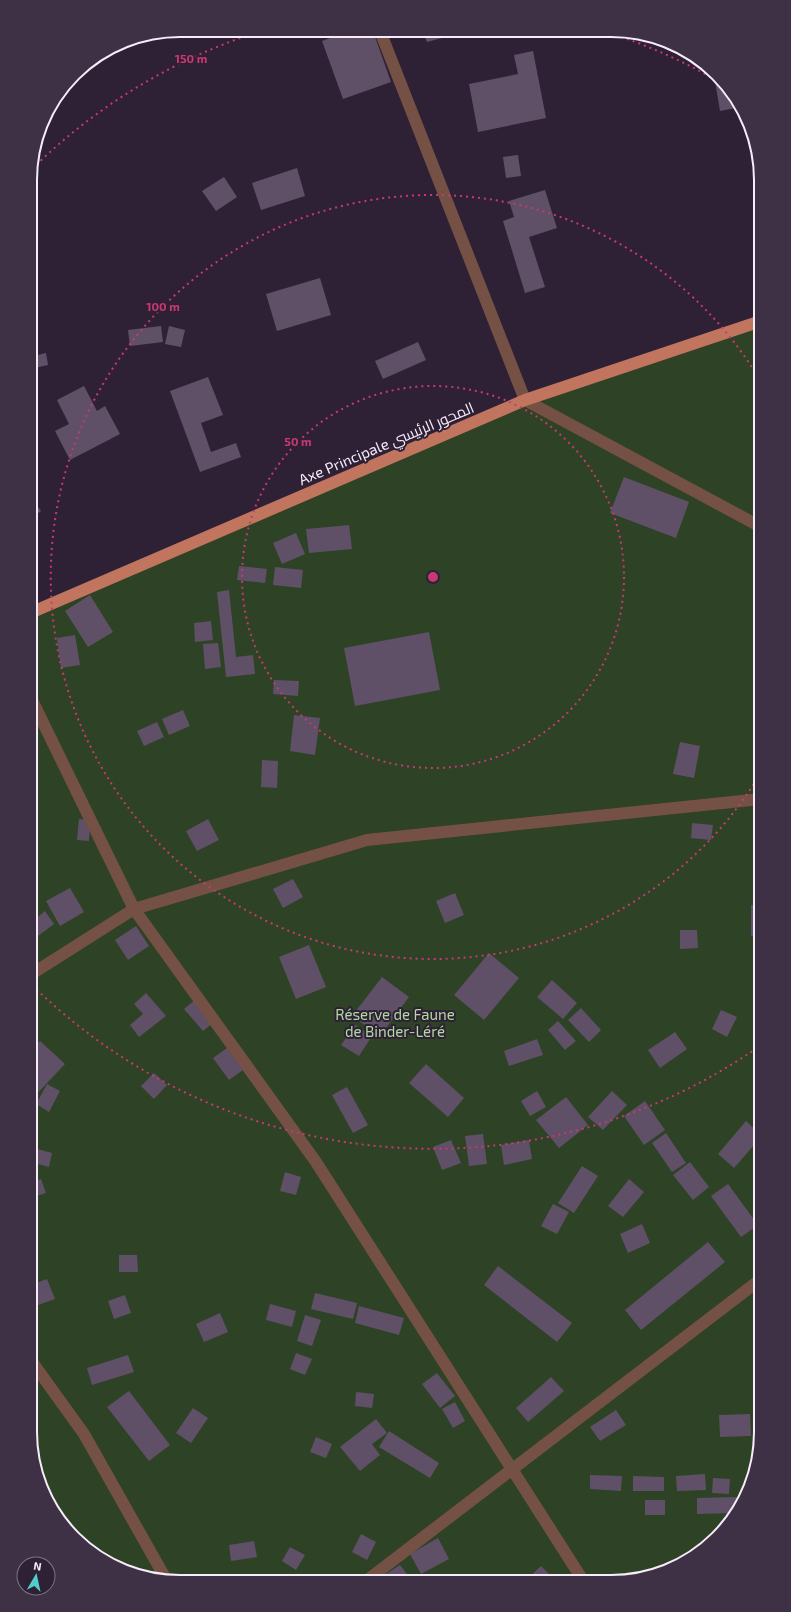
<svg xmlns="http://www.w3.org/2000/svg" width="791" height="1612" font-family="'Exo 2',Cairo,sans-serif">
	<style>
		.green { fill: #2e4226 }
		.building { fill: #5f5067 }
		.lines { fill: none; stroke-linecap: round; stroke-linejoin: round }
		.minor { stroke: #755044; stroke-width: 12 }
		.major { stroke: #c1755e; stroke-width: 12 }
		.ring { fill: none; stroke: #ca3873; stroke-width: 2; stroke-dasharray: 2 4 }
		.labels { text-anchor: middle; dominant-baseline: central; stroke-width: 4; stroke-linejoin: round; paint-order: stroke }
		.street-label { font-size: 15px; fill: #f6ecfa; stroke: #2f2135 }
		.park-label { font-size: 15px; fill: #b0daa1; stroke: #2f2135 }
		.rim { fill: none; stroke: #f6ecfa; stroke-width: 2 }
		.centre { fill: #ca3873; stroke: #2f2135; stroke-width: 2 }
		.ring-label { font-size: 12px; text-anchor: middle; font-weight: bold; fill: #ca3873; stroke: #2f2135; stroke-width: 4; stroke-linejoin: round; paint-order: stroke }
	</style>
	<rect width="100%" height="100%" fill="#2f2135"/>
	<path class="green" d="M 761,321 L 761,1441 L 753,1480 L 730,1523 L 694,1557 L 659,1574 L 611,1582 L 161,1581 L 123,1570 L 81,1545 L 55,1515 L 38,1480 L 30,1432 L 30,613 L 471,424 Z"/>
	<path class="building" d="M 349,31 L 373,31 L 391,82 L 343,99 L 322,41 Z
		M 423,32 L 441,32 L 442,38 L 427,42 Z
		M 533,51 L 546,118 L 478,132 L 469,84 L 518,74 L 514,55 Z
		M 716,74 L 736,97 L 741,107 L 720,111 L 714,75 Z
		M 518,155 L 521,176 L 506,178 L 503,157 Z
		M 297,168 L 305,196 L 261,210 L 252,183 Z
		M 224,177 L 237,197 L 216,211 L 202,191 Z
		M 545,190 L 557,228 L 529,237 L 545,287 L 525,293 L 503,221 L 514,217 L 509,201 Z
		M 320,278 L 331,315 L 277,331 L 266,294 Z
		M 161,326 L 163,342 L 130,346 L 128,330 Z
		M 169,326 L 185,330 L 181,347 L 165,344 Z
		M 418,342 L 426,360 L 383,379 L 375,361 Z
		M 46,353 L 48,365 L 30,369 L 30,357 Z
		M 208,377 L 223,415 L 201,423 L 211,452 L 236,443 L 241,457 L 200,472 L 170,391 Z
		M 84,386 L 97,411 L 105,406 L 120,434 L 70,460 L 55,431 L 69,424 L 57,400 Z
		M 624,477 L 689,502 L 676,538 L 610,513 Z
		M 30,496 L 41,511 L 30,519 Z
		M 349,525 L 352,549 L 309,553 L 306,529 Z
		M 296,533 L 305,554 L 282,564 L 273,543 Z
		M 239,566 L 267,569 L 265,583 L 237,580 Z
		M 275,567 L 303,570 L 301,588 L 273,585 Z
		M 229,590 L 236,657 L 253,655 L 255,674 L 226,677 L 217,592 Z
		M 90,595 L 113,632 L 88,647 L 65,611 Z
		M 211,621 L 213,640 L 195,642 L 194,623 Z
		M 429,632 L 440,690 L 355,706 L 344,648 Z
		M 75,635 L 80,665 L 61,668 L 57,638 Z
		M 218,643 L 221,667 L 205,669 L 203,644 Z
		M 274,680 L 299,681 L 298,696 L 273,694 Z
		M 183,710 L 190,726 L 169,735 L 162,719 Z
		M 294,715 L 320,718 L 315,755 L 290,751 Z
		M 157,722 L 164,737 L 144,746 L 137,731 Z
		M 680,742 L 700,746 L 694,778 L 673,774 Z
		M 262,760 L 278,761 L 277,788 L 261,787 Z
		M 79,819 L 90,820 L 89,841 L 77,840 Z
		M 208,819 L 219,840 L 197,851 L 186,831 Z
		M 692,823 L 713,825 L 711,840 L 691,838 Z
		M 293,879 L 303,897 L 283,908 L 273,889 Z
		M 70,888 L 84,912 L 60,926 L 46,901 Z
		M 455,893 L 464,915 L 445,923 L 436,901 Z
		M 751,905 L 761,905 L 761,936 L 751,936 Z
		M 45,911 L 54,924 L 30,942 L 30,923 Z
		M 136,926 L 149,946 L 128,960 L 115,940 Z
		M 680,930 L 697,930 L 698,948 L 680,949 Z
		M 309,945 L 326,987 L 296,999 L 279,957 Z
		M 489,953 L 519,978 L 484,1020 L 454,995 Z
		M 382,977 L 409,997 L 380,1036 L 352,1016 Z
		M 552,980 L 577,1003 L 563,1019 L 537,997 Z
		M 146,993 L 166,1016 L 139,1037 L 130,1025 L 143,1014 L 134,1004 Z
		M 195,1000 L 214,1022 L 203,1031 L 184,1009 Z
		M 581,1008 L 601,1030 L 589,1042 L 568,1020 Z
		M 721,1010 L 737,1017 L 727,1037 L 712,1029 Z
		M 558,1021 L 576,1041 L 565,1050 L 548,1030 Z
		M 355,1025 L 372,1036 L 359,1056 L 341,1045 Z
		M 675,1032 L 687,1049 L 660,1068 L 648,1050 Z
		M 537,1039 L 543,1055 L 509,1066 L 504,1051 Z
		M 40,1041 L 65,1064 L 30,1101 L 30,1051 Z
		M 227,1048 L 243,1070 L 229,1080 L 213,1058 Z
		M 426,1064 L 464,1098 L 448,1117 L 409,1083 Z
		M 154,1073 L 167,1085 L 154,1099 L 141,1086 Z
		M 47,1084 L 60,1091 L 49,1112 L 36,1104 Z
		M 347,1087 L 368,1125 L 353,1133 L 332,1095 Z
		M 537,1091 L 546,1107 L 530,1116 L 521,1101 Z
		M 612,1091 L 627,1105 L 603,1130 L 588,1117 Z
		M 566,1097 L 588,1125 L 559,1148 L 536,1120 Z
		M 645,1101 L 665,1130 L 644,1145 L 624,1116 Z
		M 746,1121 L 761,1135 L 761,1137 L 734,1168 L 718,1154 Z
		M 666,1133 L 686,1163 L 672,1172 L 652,1143 Z
		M 483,1134 L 487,1164 L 469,1166 L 465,1136 Z
		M 451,1140 L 461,1163 L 442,1170 L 433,1147 Z
		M 529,1140 L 532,1159 L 504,1165 L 501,1145 Z
		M 30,1147 L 52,1153 L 49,1167 L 30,1162 Z
		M 690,1162 L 709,1187 L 693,1200 L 673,1175 Z
		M 582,1166 L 598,1176 L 574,1213 L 558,1203 Z
		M 285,1172 L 301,1177 L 296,1195 L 280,1191 Z
		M 41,1179 L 46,1193 L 30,1198 L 30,1183 Z
		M 629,1179 L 644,1192 L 623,1217 L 608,1206 Z
		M 728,1184 L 758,1225 L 741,1237 L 711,1196 Z
		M 553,1204 L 569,1212 L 557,1234 L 541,1226 Z
		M 642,1224 L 650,1243 L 628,1253 L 620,1234 Z
		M 708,1242 L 725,1262 L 641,1330 L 625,1310 Z
		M 119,1255 L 137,1255 L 138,1272 L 119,1272 Z
		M 498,1266 L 572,1323 L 557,1342 L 484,1285 Z
		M 47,1279 L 55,1299 L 38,1305 L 31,1285 Z
		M 315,1293 L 357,1303 L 353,1319 L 311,1309 Z
		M 125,1295 L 131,1313 L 114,1319 L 108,1301 Z
		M 270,1304 L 296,1311 L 292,1327 L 266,1320 Z
		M 359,1306 L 404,1318 L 399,1335 L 355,1323 Z
		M 220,1313 L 228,1332 L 204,1342 L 196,1324 Z
		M 305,1315 L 321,1320 L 312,1346 L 297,1341 Z
		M 296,1353 L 312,1359 L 305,1375 L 290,1369 Z
		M 128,1355 L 134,1372 L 92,1385 L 87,1368 Z
		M 437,1373 L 455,1396 L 440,1408 L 422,1384 Z
		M 551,1377 L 564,1391 L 528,1422 L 516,1408 Z
		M 129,1391 L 170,1445 L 149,1461 L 107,1407 Z
		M 356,1392 L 374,1394 L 372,1408 L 355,1406 Z
		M 455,1402 L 465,1421 L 453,1428 L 442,1409 Z
		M 193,1408 L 208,1418 L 191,1443 L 176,1433 Z
		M 616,1410 L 626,1425 L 600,1441 L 590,1427 Z
		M 750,1414 L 751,1436 L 720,1437 L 719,1415 Z
		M 376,1419 L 387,1433 L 372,1444 L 380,1455 L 360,1471 L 340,1447 Z
		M 389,1431 L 439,1463 L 430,1478 L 379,1447 Z
		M 316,1437 L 332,1444 L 326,1458 L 310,1452 Z
		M 761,1440 L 761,1441 L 756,1463 L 752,1442 Z
		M 705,1474 L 706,1490 L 677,1491 L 676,1476 Z
		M 590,1475 L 622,1476 L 621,1491 L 590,1489 Z
		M 633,1476 L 664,1477 L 664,1491 L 633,1491 Z
		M 713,1478 L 730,1479 L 729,1494 L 712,1493 Z
		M 737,1497 L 737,1509 L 735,1513 L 697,1514 L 697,1498 Z
		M 645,1500 L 665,1500 L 665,1515 L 645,1515 Z
		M 361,1534 L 376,1542 L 367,1560 L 352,1552 Z
		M 438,1538 L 449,1559 L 421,1574 L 410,1554 Z
		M 254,1541 L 257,1557 L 231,1561 L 229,1545 Z
		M 290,1547 L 305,1555 L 296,1570 L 282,1561 Z
		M 400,1565 L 412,1581 L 375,1581 Z
		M 541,1566 L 557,1582 L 525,1581 Z"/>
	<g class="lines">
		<path class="minor" d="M 380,31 L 525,400 L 761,527
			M 30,696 L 134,909 L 316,1162 L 584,1582
			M 30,975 L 134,909 L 367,840 L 761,799
			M 30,1359 L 84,1434 L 167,1581
			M 366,1581 L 761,1279"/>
		<path class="major" d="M 30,613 L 525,400 L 761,321"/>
	</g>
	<g class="ring">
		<circle cx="433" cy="577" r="191"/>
		<path d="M760 774A382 382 0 1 1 760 380"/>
		<path d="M757 1048A572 572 0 0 1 32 985M32 169A572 572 0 0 1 261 31M610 33A572 572 0 0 1 723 84"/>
	</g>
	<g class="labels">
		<g class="street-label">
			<text transform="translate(386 443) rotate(-23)">Axe Principale المحور الرئيسي</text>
		</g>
		<g class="park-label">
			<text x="395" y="1014">Réserve de Faune<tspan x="395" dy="17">de Binder-Léré</tspan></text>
		</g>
	</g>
	<path d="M0 0H791V1612H0ZM180 37H611A143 143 0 0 1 754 180V1432A143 143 0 0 1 611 1575H180A143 143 0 0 1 37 1432V180A143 143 0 0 1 180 37Z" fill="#3f3145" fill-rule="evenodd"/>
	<path class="rim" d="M180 37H611A143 143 0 0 1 754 180V1432A143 143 0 0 1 611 1575H180A143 143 0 0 1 37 1432V180A143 143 0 0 1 180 37Z"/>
	<circle cx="433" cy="577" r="6" class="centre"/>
	<g class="ring-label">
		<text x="191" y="63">150 m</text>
		<text x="163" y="311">100 m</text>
		<text x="298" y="446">50 m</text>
	</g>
	<g transform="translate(36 1576) rotate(9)"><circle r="19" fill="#2f2135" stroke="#7f7284"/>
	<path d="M0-3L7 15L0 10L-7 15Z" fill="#53cdca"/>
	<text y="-6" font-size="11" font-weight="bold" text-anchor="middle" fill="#f6ecfa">N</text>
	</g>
</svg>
